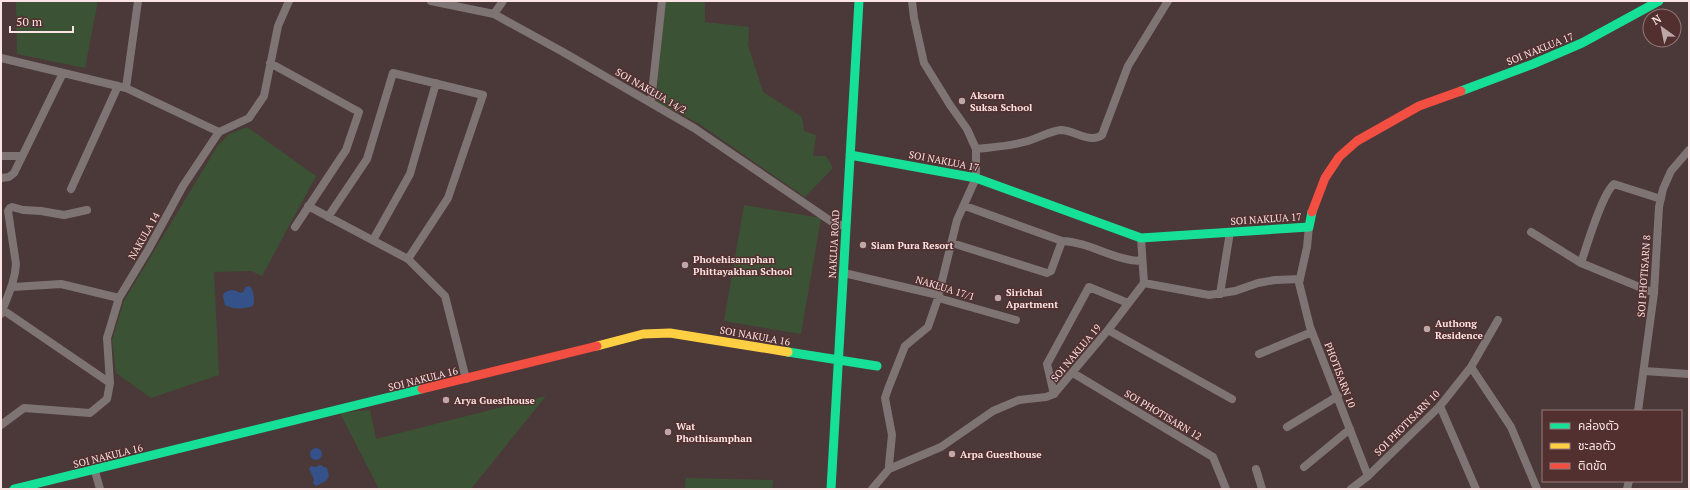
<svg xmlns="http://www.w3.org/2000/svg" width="1690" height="490" font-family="'PT Serif','Noto Sans Thai',serif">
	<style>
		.green { fill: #3b5334 }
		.water { fill: #345189 }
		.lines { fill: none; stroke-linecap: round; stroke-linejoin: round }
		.street { stroke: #7f7474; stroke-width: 8 }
		.fast { stroke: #16e098; stroke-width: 9 }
		.slow { stroke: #ffcf43; stroke-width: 9 }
		.jam { stroke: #f24e42; stroke-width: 9 }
		.poi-dot { fill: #bda8a7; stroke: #533030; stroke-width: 1.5 }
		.labels { text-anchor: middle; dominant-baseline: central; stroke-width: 3; stroke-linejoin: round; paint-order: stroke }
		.street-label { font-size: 10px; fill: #fbe4e3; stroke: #533030 }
		.poi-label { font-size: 10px; font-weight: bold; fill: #fbe4e3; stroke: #533030; text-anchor: start }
	</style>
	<rect width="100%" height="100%" fill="#4b3838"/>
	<path class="green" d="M 16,1 L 98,1 L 85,68 L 17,54 Z
		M 665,1 L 705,1 L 705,22 L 749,27 L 748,45 L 763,92 L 802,117 L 804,131 L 816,135 L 813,156 L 826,156 L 833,168 L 805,197 L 698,123 L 656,102 Z
		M 247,127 L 316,176 L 262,276 L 251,271 L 214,272 L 219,375 L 151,398 L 116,373 L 112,340 L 124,301 L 218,145 L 229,134 Z
		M 744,205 L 821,218 L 801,334 L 724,321 Z
		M 546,396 L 471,489 L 379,489 L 340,413 L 370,410 L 376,439 Z
		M 686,478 L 773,480 L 772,489 L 685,489 Z"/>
	<path class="water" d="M 250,286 C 254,292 255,299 253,306 C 245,309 233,310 225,305 L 223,296 L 224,293 C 231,289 234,289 240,293 L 243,292 L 246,287 Z
		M310 454a6 6 0 1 1 12 0a6 6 0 1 1-12 0Z
		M 320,465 L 327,468 L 329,476 L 326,481 L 316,486 L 313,483 L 314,479 L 309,469 L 311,466 L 315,467 Z"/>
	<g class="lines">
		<path class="street" d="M 431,1 L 494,14 L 563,52 L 694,128 L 835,224 L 846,226
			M 494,14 L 503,1
			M 1,58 L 126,88 L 219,132
			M 270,63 L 359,112 L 346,150 L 295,227
			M 126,88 L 138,1
			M 651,102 L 662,1
			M 976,149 C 994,147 1012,146 1028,141 C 1038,138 1050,131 1061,130 C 1074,130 1090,144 1102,135 L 1128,66 L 1168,1
			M 1,156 L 22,156
			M 1,178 L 9,177 L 14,173 L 63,73
			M 71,189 L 118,86
			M 308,206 L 408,259 L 445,296 L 466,379
			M 965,206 L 1062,241 C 1090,242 1115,261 1142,261
			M 328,217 L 367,159 L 393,73 L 483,95 L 448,198 L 408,259
			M 1309,227 L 1307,247 L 1299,283 L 1310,327 L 1368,476
			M 1531,232 L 1581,263 L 1654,293
			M 1141,238 L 1144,283
			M 373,240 L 410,174 L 436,83
			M 952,243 L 1047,273 L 1051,271 L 1062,241
			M 1581,263 C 1587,245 1602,194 1614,184 L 1661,199
			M 844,273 L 938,295 L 942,299 L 1016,320
			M 13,287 L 61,284 L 119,298
			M 1220,294 L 1230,232
			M 3,310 L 110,383
			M 1,314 C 7,297 15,282 16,264 L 8,211 L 10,208 L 12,207 L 23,210 L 41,211 L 64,215 L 87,210
			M 1108,330 L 1232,399
			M 1259,354 L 1312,332
			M 1471,367 L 1511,427 L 1537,489
			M 1644,371 L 1689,374
			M 1073,373 L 1213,457 L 1226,489
			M 1054,394 L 1047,364 L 1089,287 L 1128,303
			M 1440,406 L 1476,489
			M 1638,411 L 1654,293 L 1659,207 L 1663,189 L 1671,171 L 1689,150
			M 1,425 L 24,408 L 90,413 L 107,399 L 110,383 L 107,338 L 119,298 L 148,250 L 183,186 L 219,132 L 249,118 L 264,96 L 278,26 L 289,1
			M 1287,427 L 1338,396
			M 1304,467 L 1350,429
			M 889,469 L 889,465 L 892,435 L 885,398 L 888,389 L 905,346 L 928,327 L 937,301 L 957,220 L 976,178 L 976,149 L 967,129 L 950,105 L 924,63 L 914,18 L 912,1
			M 1256,469 L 1262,489
			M 95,471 L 100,489
			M 872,489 L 889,469 L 941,447 L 993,411 L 1019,400 L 1046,397 L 1054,394 L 1108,330 L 1144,283 L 1209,295 L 1235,291 L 1258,283 L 1275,280 L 1300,279
			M 1351,489 L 1368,476 L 1440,406 L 1471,367 L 1498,320
			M 1627,489 L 1629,481"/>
		<path class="fast" d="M 1461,91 L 1533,64 L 1582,43 L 1659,1
			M 850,155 L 976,178 L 1141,238 L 1309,227 L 1312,212
			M 788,352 L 877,366
			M 14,489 L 422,389
			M 831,489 L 859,1"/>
		<path class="slow" d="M 597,346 L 643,334 L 670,333 L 788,352"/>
		<path class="jam" d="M 1312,212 L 1325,178 L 1339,157 L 1357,141 L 1419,106 L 1461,91
			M 422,389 L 597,346"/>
	</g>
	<g class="poi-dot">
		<circle cx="962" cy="101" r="4"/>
		<circle cx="863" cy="245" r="4"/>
		<circle cx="685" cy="265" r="4"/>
		<circle cx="998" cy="298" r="4"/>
		<circle cx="1427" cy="329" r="4"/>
		<circle cx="446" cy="400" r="4"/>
		<circle cx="668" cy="432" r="4"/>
		<circle cx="952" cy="454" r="4"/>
	</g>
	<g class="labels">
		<g class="street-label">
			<text transform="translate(1540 49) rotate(-22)">SOI NAKLUA 17</text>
			<text transform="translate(651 91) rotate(30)">SOI NAKLUA 14/2</text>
			<text transform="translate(944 161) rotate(11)">SOI NAKLUA 17</text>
			<text transform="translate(1266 219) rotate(-4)">SOI NAKLUA 17</text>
			<text transform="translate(144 236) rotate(-60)">NAKULA 14</text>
			<text transform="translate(834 244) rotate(-87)">NAKLUA ROAD</text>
			<text transform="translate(1644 276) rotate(-86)">SOI PHOTISARN 8</text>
			<text transform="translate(945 288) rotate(17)">NAKLUA 17/1</text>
			<text transform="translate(755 336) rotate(10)">SOI NAKULA 16</text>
			<text transform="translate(1076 353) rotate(-50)">SOI NAKLUA 19</text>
			<text transform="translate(1340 375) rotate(69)">PHOTISARN 10</text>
			<text transform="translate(423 379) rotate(-14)">SOI NAKULA 16</text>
			<text transform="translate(1163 415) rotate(31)">SOI PHOTISARN 12</text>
			<text transform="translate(1407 423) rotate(-45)">SOI PHOTISARN 10</text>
			<text transform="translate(108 456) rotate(-14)">SOI NAKULA 16</text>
		</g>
		<g class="poi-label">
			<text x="970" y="95">Aksorn<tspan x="970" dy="12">Suksa School</tspan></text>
			<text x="871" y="245">Siam Pura Resort</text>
			<text x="693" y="259">Photehisamphan<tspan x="693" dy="12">Phittayakhan School</tspan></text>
			<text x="1006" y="292">Sirichai<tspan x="1006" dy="12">Apartment</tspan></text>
			<text x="1435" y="323">Authong<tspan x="1435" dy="12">Residence</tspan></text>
			<text x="454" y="400">Arya Guesthouse</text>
			<text x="676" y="426">Wat<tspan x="676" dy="12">Phothisamphan</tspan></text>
			<text x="960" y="454">Arpa Guesthouse</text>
		</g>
	</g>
	<rect width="1690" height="490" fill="none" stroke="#fbe4e3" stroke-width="4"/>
	<rect x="1542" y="410" width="140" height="72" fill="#533030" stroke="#967878"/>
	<rect x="1550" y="423" width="20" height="6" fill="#16e098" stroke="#967878"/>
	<text x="1578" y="430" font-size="12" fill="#fbe4e3">คล่องตัว</text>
	<rect x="1550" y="443" width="20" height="6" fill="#ffcf43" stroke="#967878"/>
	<text x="1578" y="450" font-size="12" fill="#fbe4e3">ชะลอตัว</text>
	<rect x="1550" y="463" width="20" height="6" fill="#f24e42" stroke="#967878"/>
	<text x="1578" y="470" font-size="12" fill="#fbe4e3">ติดขัด</text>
	<g transform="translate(1662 28) rotate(327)"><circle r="19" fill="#533030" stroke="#967878"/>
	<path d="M0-3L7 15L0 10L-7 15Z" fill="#bda8a7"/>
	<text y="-6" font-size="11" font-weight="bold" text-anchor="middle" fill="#fbe4e3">N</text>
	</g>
	<path d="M10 26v6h63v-6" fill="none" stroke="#fbe4e3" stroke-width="2"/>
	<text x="16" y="26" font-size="12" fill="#fbe4e3" stroke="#533030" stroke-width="3" paint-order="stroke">50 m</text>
</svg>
